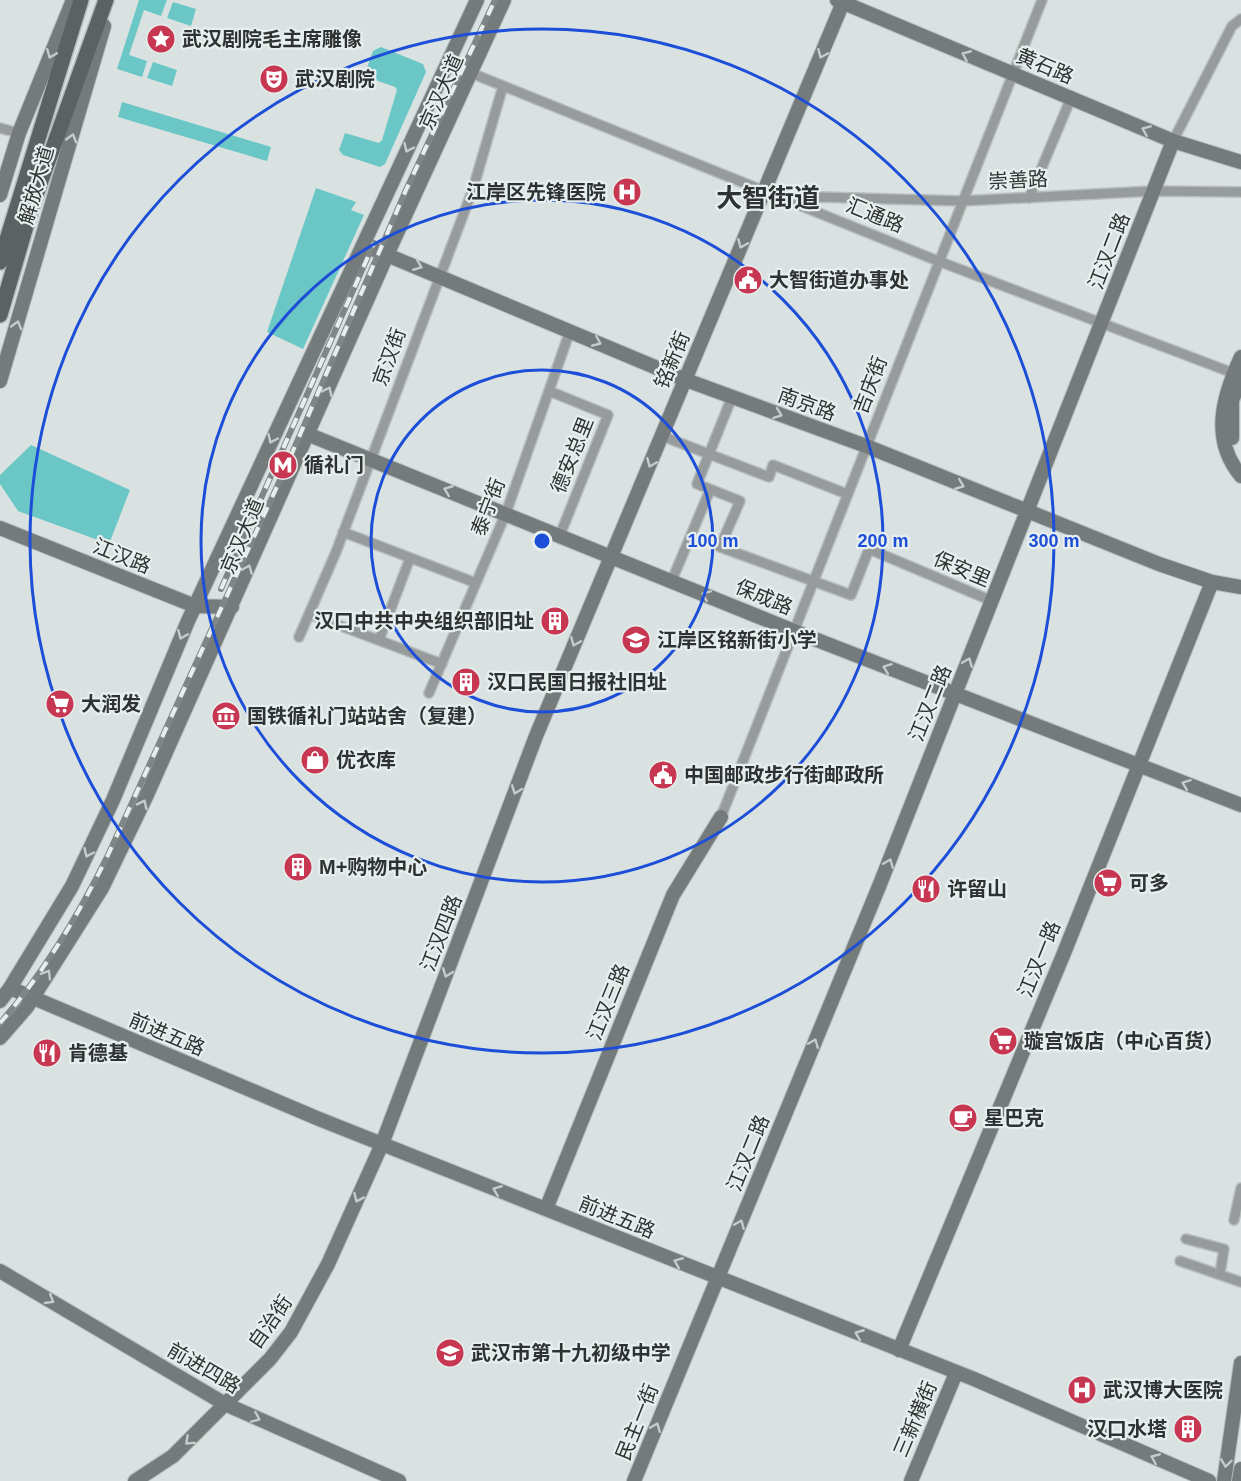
<svg xmlns="http://www.w3.org/2000/svg" width="1241" height="1481" font-family="Helvetica,'Noto Sans SC',sans-serif">
	<style>
		.green { fill: #6bc7c6 }
		.lines { fill: none; stroke-linecap: round; stroke-linejoin: round }
		.street-casing { stroke: #b7bfbe; stroke-width: 12 }
		.secondary-casing { stroke: #b7bfbe; stroke-width: 16 }
		.primary-casing { stroke: #b7bfbe; stroke-width: 18 }
		.street { stroke: #989b9b; stroke-width: 9 }
		.secondary { stroke: #757a7a; stroke-width: 14 }
		.primary { stroke: #5c6262; stroke-width: 15 }
		.rail-casing { stroke: #808686; stroke-width: 6 }
		.rail { stroke: #e7efee; stroke-width: 4; stroke-dasharray: 11; stroke-linecap: butt }
		.oneway { stroke: #c5cccb }
		.ring { fill: none; stroke: #1d4ed8; stroke-width: 3 }
		.labels { text-anchor: middle; dominant-baseline: central; stroke-width: 4.5; stroke-linejoin: round; paint-order: stroke }
		.poi-label { font-size: 20px; font-weight: bold; fill: #2f3232; stroke: #e7efee; text-anchor: start }
		.street-label { font-size: 20px; fill: #2f3232; stroke: #e7efee }
		.district-label { font-size: 26px; font-weight: bold; fill: #2f3232; stroke: #e7efee }
		.centre { fill: #1d4ed8; stroke: #e7efee; stroke-width: 3 }
		.ring-label { font-size: 18px; text-anchor: middle; font-weight: bold; fill: #1d4ed8; stroke: #e7efee; stroke-width: 4.5; stroke-linejoin: round; paint-order: stroke }
	</style>
	<rect width="100%" height="100%" fill="#d9e2e1"/>
	<path class="green" d="M 139,0 L 167,0 L 161,16 L 144,10 L 129,55 L 147,61 L 142,77 L 117,69 Z
		M 173,2 L 196,9 L 191,26 L 167,18 Z
		M 381,47 L 423,64 L 426,72 L 385,164 L 380,167 L 343,155 L 339,150 L 345,133 L 379,143 L 382,140 L 397,90 L 395,87 L 364,76 L 373,51 Z
		M 153,62 L 177,70 L 172,86 L 147,78 Z
		M 122,102 L 271,147 L 267,161 L 118,117 Z
		M 316,188 L 356,202 L 351,210 L 364,215 L 303,349 L 267,332 Z
		M 31,445 L 130,490 L 109,544 L 18,511 L 0,484 L 0,475 Z"/>
	<g class="lines">
		<g class="street-casing">
			<path id="street" d="M 471,73 L 938,261 L 1233,373
				M 0,128 L 19,133
				M 1173,141 L 1232,26 L 1241,19
				M 1029,198 L 1071,98
				M 798,203 L 819,197 L 962,201 L 1153,191 L 1241,192
				M 549,391 L 608,415 L 560,535
				M 732,397 L 697,484 L 740,501 L 720,547 L 851,595 L 869,549 L 992,601
				M 662,436 L 769,477 L 773,465 L 847,494
				M 343,532 L 476,583
				M 672,580 L 710,490
				M 309,614 L 442,664
				M 299,637 L 336,552 L 473,189 L 503,86
				M 379,640 L 410,558
				M 429,693 L 506,513 L 570,331
				M 721,817 L 1042,0
				M 1234,1220 L 1241,1188
				M 1186,1239 L 1224,1249 L 1220,1273
				M 1180,1261 L 1241,1282"/>
		</g>
		<g class="secondary-casing">
			<path id="secondary" d="M 837,0 L 1173,141 L 1241,162
				M 0,195 L 19,133 L 73,0
				M 363,245 L 686,380 L 866,446 L 1159,564 L 1212,582 L 1241,587
				M 1241,357 C 1223,396 1210,439 1241,476
				M 0,381 L 104,26
				M 307,434 L 794,631 L 1241,805
				M 1232,438 L 1232,400 L 1241,381
				M 0,528 L 195,606 L 232,607
				M 10,988 L 319,1119 L 974,1379 L 1209,1481
				M 0,1001 L 10,988 L 72,886 L 113,800 L 188,621 L 477,0
				M 0,1038 L 27,1007 L 102,888 L 146,797 L 392,244 L 504,0
				M 546,1209 L 673,895 L 721,817
				M 0,1271 L 225,1404 L 399,1481
				M 899,1350 L 1064,953 L 1212,582
				M 135,1481 L 173,1456 L 270,1359 L 291,1332 L 328,1264 L 382,1144 L 536,736 L 844,0
				M 634,1481 L 880,884 L 1173,141
				M 911,1481 L 956,1373
				M 1224,1481 L 1241,1363
				M 1239,1481 L 1241,1469"/>
		</g>
		<g class="primary-casing">
			<path id="primary" d="M 0,262 L 81,0
				M 0,315 L 32,206 L 106,0"/>
		</g>
		<use href="#street" class="street"/>
		<use href="#secondary" class="secondary"/>
		<use href="#primary" class="primary"/>
		<g class="rail-casing">
			<path id="rail" d="M 221,589 L 374,243
				M 0,1023 C 44,973 79,914 108,855 L 286,467 L 406,190 L 495,0"/>
		</g>
		<use href="#rail" class="rail"/>
	</g>
	<defs><path id="oneway-chevron" d="M-2-3.5L2.5 0L-2 3.5" fill="none" stroke-width="1.6" stroke-linecap="round" stroke-linejoin="round" transform="scale(1.5)"/></defs>
	<g class="oneway">
		<use href="#oneway-chevron" transform="translate(51 54) rotate(112)"/>
		<use href="#oneway-chevron" transform="translate(822 54) rotate(113)"/>
		<use href="#oneway-chevron" transform="translate(966 55) rotate(-157)"/>
		<use href="#oneway-chevron" transform="translate(1146 130) rotate(-157)"/>
		<use href="#oneway-chevron" transform="translate(72 138) rotate(-74)"/>
		<use href="#oneway-chevron" transform="translate(408 148) rotate(115)"/>
		<use href="#oneway-chevron" transform="translate(742 244) rotate(113)"/>
		<use href="#oneway-chevron" transform="translate(418 266) rotate(22)"/>
		<use href="#oneway-chevron" transform="translate(17 325) rotate(-74)"/>
		<use href="#oneway-chevron" transform="translate(597 342) rotate(23)"/>
		<use href="#oneway-chevron" transform="translate(328 391) rotate(-64)"/>
		<use href="#oneway-chevron" transform="translate(778 414) rotate(20)"/>
		<use href="#oneway-chevron" transform="translate(272 439) rotate(115)"/>
		<use href="#oneway-chevron" transform="translate(651 463) rotate(113)"/>
		<use href="#oneway-chevron" transform="translate(960 485) rotate(22)"/>
		<use href="#oneway-chevron" transform="translate(448 490) rotate(-158)"/>
		<use href="#oneway-chevron" transform="translate(248 569) rotate(-67)"/>
		<use href="#oneway-chevron" transform="translate(706 595) rotate(-157)"/>
		<use href="#oneway-chevron" transform="translate(182 635) rotate(113)"/>
		<use href="#oneway-chevron" transform="translate(575 642) rotate(113)"/>
		<use href="#oneway-chevron" transform="translate(968 662) rotate(-68)"/>
		<use href="#oneway-chevron" transform="translate(887 668) rotate(-159)"/>
		<use href="#oneway-chevron" transform="translate(1186 784) rotate(-159)"/>
		<use href="#oneway-chevron" transform="translate(516 790) rotate(111)"/>
		<use href="#oneway-chevron" transform="translate(143 804) rotate(-64)"/>
		<use href="#oneway-chevron" transform="translate(88 853) rotate(115)"/>
		<use href="#oneway-chevron" transform="translate(889 863) rotate(-68)"/>
		<use href="#oneway-chevron" transform="translate(447 973) rotate(111)"/>
		<use href="#oneway-chevron" transform="translate(47 974) rotate(-58)"/>
		<use href="#oneway-chevron" transform="translate(814 1043) rotate(-68)"/>
		<use href="#oneway-chevron" transform="translate(497 1190) rotate(-158)"/>
		<use href="#oneway-chevron" transform="translate(358 1198) rotate(114)"/>
		<use href="#oneway-chevron" transform="translate(740 1224) rotate(-68)"/>
		<use href="#oneway-chevron" transform="translate(678 1262) rotate(-158)"/>
		<use href="#oneway-chevron" transform="translate(50 1300) rotate(31)"/>
		<use href="#oneway-chevron" transform="translate(859 1334) rotate(-158)"/>
		<use href="#oneway-chevron" transform="translate(256 1418) rotate(24)"/>
		<use href="#oneway-chevron" transform="translate(656 1427) rotate(-68)"/>
		<use href="#oneway-chevron" transform="translate(189 1441) rotate(138)"/>
		<use href="#oneway-chevron" transform="translate(1155 1458) rotate(-157)"/>
		<use href="#oneway-chevron" transform="translate(1226 1463) rotate(98)"/>
	</g>
	<g class="ring">
		<circle cx="542" cy="541" r="171"/>
		<circle cx="542" cy="541" r="341"/>
		<circle cx="542" cy="541" r="512"/>
	</g>
	<defs>
		<g id="sight-disc" transform="scale(1.5)"><circle r="9.5" fill="#c83752" stroke="#e7efee"/><path d="M0-6L1.8-2.2L6-1.7L2.9 1.2L3.7 5.4L0 3.3L-3.7 5.4L-2.9 1.2L-6-1.7L-1.8-2.2Z" fill="#fff"/></g>
		<g id="theatre-disc" transform="scale(1.5)"><circle r="9.5" fill="#c83752" stroke="#e7efee"/><path d="M-5-5.5Q0-4 5-5.5V0Q5 5 0 6Q-5 5-5 0ZM-3.3-2.5H-1v1.5H-3.3ZM1-2.5H3.3v1.5H1ZM-2.8 1Q0 5.5 2.8 1Z" fill="#fff"/></g>
		<g id="hospital-disc" transform="scale(1.5)"><circle r="9.5" fill="#c83752" stroke="#e7efee"/><path d="M-5-5h3v3.5h4V-5h3V5h-3V1.5h-4V5h-3Z" fill="#fff"/></g>
		<g id="civic-disc" transform="scale(1.5)"><circle r="9.5" fill="#c83752" stroke="#e7efee"/><path d="M-.6-6.5H3V-4.5H.6V-3L4-1V1h2V6H-6V1h2V-1L-.6-3ZM-1.2 2.5V6h2.4V2.5Z" fill="#fff"/></g>
		<g id="metro-disc" transform="scale(1.5)"><circle r="9.5" fill="#c83752" stroke="#e7efee"/><path d="M-5.5 5V-5H-3L0 0L3-5H5.5V5H3V-.5L0 4L-3-.5V5Z" fill="#fff"/></g>
		<g id="building-disc" transform="scale(1.5)"><circle r="9.5" fill="#c83752" stroke="#e7efee"/><path d="M-4-6H4V6H1V3H-1V6H-4ZM-2.5-4.3h1.7v1.8h-1.7ZM.8-4.3h1.7v1.8H.8ZM-2.5-1h1.7V.8h-1.7ZM.8-1h1.7V.8H.8Z" fill="#fff"/></g>
		<g id="school-disc" transform="scale(1.5)"><circle r="9.5" fill="#c83752" stroke="#e7efee"/><path d="M0-5L7-2L0 1L-7-2ZM-4 1L0 2.5L4 1V4Q0 6-4 4Z" fill="#fff"/></g>
		<g id="supermarket-disc" transform="scale(1.5)"><circle r="9.5" fill="#c83752" stroke="#e7efee"/><path d="M-6-5.5h2.5l.6 2H6L4.5 2H-2.5L-4.4-4H-6ZM-1.5 3.2a1.3 1.3 0 1 0 .1 0ZM3 3.2a1.3 1.3 0 1 0 .1 0Z" fill="#fff"/></g>
		<g id="museum-disc" transform="scale(1.5)"><circle r="9.5" fill="#c83752" stroke="#e7efee"/><path d="M0-6L6-3V-2H-6V-3ZM-5-1h2V3h-2ZM-1-1h2V3h-2ZM3-1h2V3H3ZM-6 4H6V6H-6Z" fill="#fff"/></g>
		<g id="shop-disc" transform="scale(1.5)"><circle r="9.5" fill="#c83752" stroke="#e7efee"/><path d="M-5-2.5h2.3a2.7 3.5 0 0 1 5.4 0H5L5.5 6h-11ZM-1.5-2.5h3a1.5 2.3 0 0 0-3 0Z" fill="#fff"/></g>
		<g id="restaurant-disc" transform="scale(1.5)"><circle r="9.5" fill="#c83752" stroke="#e7efee"/><path d="M-5-6h1v4h1v-4h1v4h1v-4h1v5L-1.5 .5V6h-2V.5L-5-1ZM5-6V6H3V1.5H1.5Q1.5-4 5-6Z" fill="#fff"/></g>
		<g id="cafe-disc" transform="scale(1.5)"><circle r="9.5" fill="#c83752" stroke="#e7efee"/><path d="M-5.5-4.5H6V0H3Q3 3.5 0 3.5H-2.5Q-5.5 3.5-5.5 0ZM3-3.2v2h1.7v-2ZM-6 4.5H4V6H-6Z" fill="#fff"/></g>
	</defs>
	<g fill-rule="evenodd">
		<use href="#sight-disc" x="161" y="39"/>
		<use href="#theatre-disc" x="274" y="79"/>
		<use href="#hospital-disc" x="627" y="192"/>
		<use href="#civic-disc" x="748" y="280"/>
		<use href="#metro-disc" x="283" y="465"/>
		<use href="#building-disc" x="555" y="621"/>
		<use href="#school-disc" x="636" y="640"/>
		<use href="#building-disc" x="466" y="682"/>
		<use href="#supermarket-disc" x="60" y="704"/>
		<use href="#museum-disc" x="226" y="716"/>
		<use href="#shop-disc" x="315" y="760"/>
		<use href="#civic-disc" x="663" y="775"/>
		<use href="#building-disc" x="298" y="867"/>
		<use href="#supermarket-disc" x="1108" y="883"/>
		<use href="#restaurant-disc" x="926" y="889"/>
		<use href="#supermarket-disc" x="1003" y="1041"/>
		<use href="#restaurant-disc" x="47" y="1053"/>
		<use href="#cafe-disc" x="963" y="1118"/>
		<use href="#school-disc" x="450" y="1353"/>
		<use href="#hospital-disc" x="1082" y="1390"/>
		<use href="#building-disc" x="1188" y="1429"/>
	</g>
	<g class="labels">
		<g class="poi-label">
			<text x="182" y="39">武汉剧院毛主席雕像</text>
			<text x="295" y="79">武汉剧院</text>
			<text x="606" y="192" text-anchor="end">江岸区先锋医院</text>
			<text x="769" y="280">大智街道办事处</text>
			<text x="304" y="465">循礼门</text>
			<text x="534" y="621" text-anchor="end">汉口中共中央组织部旧址</text>
			<text x="657" y="640">江岸区铭新街小学</text>
			<text x="487" y="682">汉口民国日报社旧址</text>
			<text x="81" y="704">大润发</text>
			<text x="247" y="716">国铁循礼门站站舍（复建）</text>
			<text x="336" y="760">优衣库</text>
			<text x="684" y="775">中国邮政步行街邮政所</text>
			<text x="319" y="867">M+购物中心</text>
			<text x="1129" y="883">可多</text>
			<text x="947" y="889">许留山</text>
			<text x="1024" y="1041">璇宫饭店（中心百货）</text>
			<text x="68" y="1053">肯德基</text>
			<text x="984" y="1118">星巴克</text>
			<text x="471" y="1353">武汉市第十九初级中学</text>
			<text x="1103" y="1390">武汉博大医院</text>
			<text x="1167" y="1429" text-anchor="end">汉口水塔</text>
		</g>
		<g class="street-label">
			<text transform="translate(1045 66) rotate(23)">黄石路</text>
			<text transform="translate(441 92) rotate(-66)">京汉大道</text>
			<text transform="translate(1018 180) rotate(-3)">崇善路</text>
			<text transform="translate(36 185) rotate(-74)">解放大道</text>
			<text transform="translate(875 215) rotate(22)">汇通路</text>
			<text transform="translate(1109 251) rotate(-69)">江汉二路</text>
			<text transform="translate(389 357) rotate(-70)">京汉街</text>
			<text transform="translate(672 360) rotate(-67)">铭新街</text>
			<text transform="translate(870 385) rotate(-69)">吉庆街</text>
			<text transform="translate(807 404) rotate(20)">南京路</text>
			<text transform="translate(572 455) rotate(-68)">德安总里</text>
			<text transform="translate(488 507) rotate(-69)">泰宁街</text>
			<text transform="translate(242 536) rotate(-67)">京汉大道</text>
			<text transform="translate(122 556) rotate(22)">江汉路</text>
			<text transform="translate(962 569) rotate(23)">保安里</text>
			<text transform="translate(764 597) rotate(23)">保成路</text>
			<text transform="translate(930 703) rotate(-68)">江汉二路</text>
			<text transform="translate(441 933) rotate(-69)">江汉四路</text>
			<text transform="translate(1039 959) rotate(-68)">江汉一路</text>
			<text transform="translate(608 1002) rotate(-68)">江汉三路</text>
			<text transform="translate(167 1034) rotate(23)">前进五路</text>
			<text transform="translate(748 1153) rotate(-68)">江汉二路</text>
			<text transform="translate(617 1217) rotate(22)">前进五路</text>
			<text transform="translate(270 1322) rotate(-55)">自治街</text>
			<text transform="translate(204 1368) rotate(30)">前进四路</text>
			<text transform="translate(915 1419) rotate(-67)">三新横街</text>
			<text transform="translate(637 1422) rotate(-68)">民主一街</text>
		</g>
		<g class="district-label">
			<text x="768" y="198">大智街道</text>
		</g>
	</g>
	<circle cx="542" cy="541" r="9" class="centre"/>
	<g class="ring-label">
		<text x="713" y="547">100 m</text>
		<text x="883" y="547">200 m</text>
		<text x="1054" y="547">300 m</text>
	</g>
</svg>
